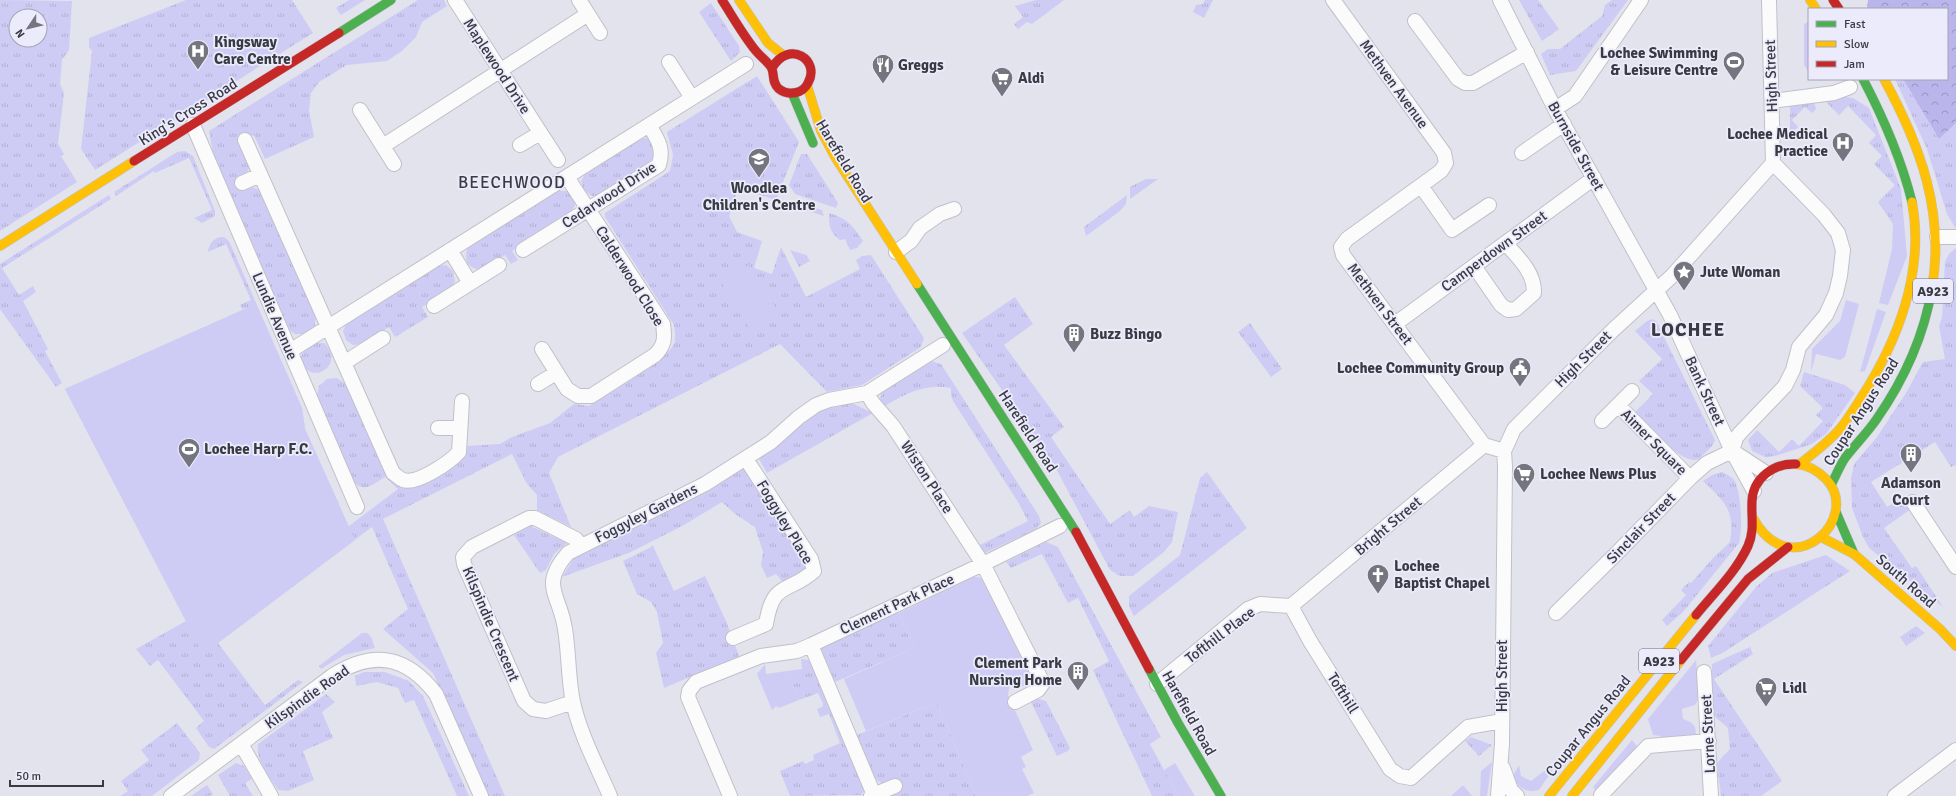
<svg xmlns="http://www.w3.org/2000/svg" width="1956" height="796" font-family="Signika,sans-serif">
	<style>
		.grass { fill: url(#grass-tufts); fill-rule: evenodd }
		.forest { fill: url(#forest-crowns) }
		.garden { fill: #ceccf5 }
		.lines { fill: none; stroke-linecap: round; stroke-linejoin: round }
		.street-casing { stroke: #c0c0c8; stroke-width: 16 }
		.fast-casing { stroke: #c0c0c8; stroke-width: 10 }
		.slow-casing { stroke: #c0c0c8; stroke-width: 10 }
		.jam-casing { stroke: #c0c0c8; stroke-width: 10 }
		.street { stroke: #fbfbfc; stroke-width: 14 }
		.fast { stroke: #4caf50; stroke-width: 9 }
		.slow { stroke: #ffc107; stroke-width: 9 }
		.jam { stroke: #c62828; stroke-width: 9 }
		.labels { text-anchor: middle; dominant-baseline: central; stroke-width: 3.5; stroke-linejoin: round; paint-order: stroke }
		.shield { fill: #ebebfc; stroke: #6f6f7a; stroke-width: 1 }
		.shield-label { font-size: 14px; font-weight: bold; fill: #3a3a43 }
		.poi-label { font-size: 15px; font-weight: bold; fill: #3a3a43; stroke: #ebebfc; text-anchor: start }
		.street-label { font-size: 15px; fill: #3a3a43; stroke: #ebebfc }
		.quarter-label { font-size: 17px; letter-spacing: 1px; fill: #3a3a43; stroke: #ebebfc }
		.district-label { font-size: 19px; font-weight: bold; letter-spacing: 1px; fill: #3a3a43; stroke: #ebebfc }
	</style>
	<defs>
		<pattern id="grass-tufts" width="24" height="20" patternUnits="userSpaceOnUse"><rect width="24" height="20" fill="#ceccf5"/><path d="M3 7l-1-3M5 7V3M7 7l1-3M15 17l-1-3M17 17v-4M19 17l1-3" fill="none" stroke="#b2b0d3"/></pattern>
		<pattern id="forest-crowns" width="20" height="18" patternUnits="userSpaceOnUse"><rect width="20" height="18" fill="#bab6eb"/><path d="M2 6a3 3 0 1 1 6 0M12 15a3 3 0 1 1 6 0" fill="none" stroke="#9895c0"/></pattern>
	</defs>
	<rect width="100%" height="100%" fill="#e3e3ee"/>
	<path class="grass" d="M 0,0 L 72,1 L 69,50 L 62,60 L 60,84 L 64,93 L 58,144 L 64,154 L 61,156 L 77,182 L 0,231 ZM 16,16 L 40,16 L 40,40 L 16,40 Z
		M 186,0 L 292,0 L 313,33 L 95,170 L 81,149 L 92,51 L 89,47 L 89,38 Z
		M 349,0 L 365,0 L 341,15 L 336,8 Z
		M 418,0 L 444,0 L 447,6 L 422,22 L 416,37 L 402,51 L 387,61 L 347,65 L 319,82 L 311,93 L 309,110 L 314,137 L 265,159 L 254,135 L 239,142 L 250,167 L 246,174 L 237,178 L 242,191 L 252,187 L 260,190 L 316,314 L 315,325 L 307,334 L 295,334 L 285,327 L 238,218 L 213,152 L 209,131 Z
		M 1036,0 L 1064,0 L 1032,24 L 1027,22 L 1018,29 L 1014,24 L 1023,17 L 1015,6 Z
		M 1205,0 L 1213,0 L 1204,18 L 1193,12 L 1196,5 L 1203,4 Z
		M 1519,0 L 1538,0 L 1559,29 L 1542,41 Z
		M 1612,0 L 1628,0 L 1576,71 L 1550,75 L 1541,54 L 1548,49 L 1560,49 L 1602,16 L 1605,5 Z
		M 711,3 L 739,46 L 740,52 L 731,61 L 699,12 Z
		M 757,76 L 799,142 L 776,200 L 738,188 L 729,216 L 737,232 L 762,241 L 754,268 L 772,274 L 781,247 L 806,297 L 860,269 L 856,260 L 862,256 L 871,255 L 924,338 L 921,347 L 862,385 L 827,392 L 780,344 L 558,457 L 549,473 L 571,527 L 537,510 L 537,495 L 527,484 L 512,454 L 383,519 L 505,796 L 487,796 L 433,673 L 383,629 L 408,609 L 372,527 L 218,643 L 265,705 L 298,680 L 303,682 L 214,749 L 209,747 L 196,728 L 204,721 L 158,660 L 150,666 L 136,649 L 186,621 L 65,389 L 247,308 L 242,309 L 240,305 L 251,300 L 226,244 L 208,252 C 209,243 215,236 224,237 L 229,241 L 302,408 L 305,429 L 339,504 L 330,537 L 349,526 L 398,489 L 385,477 C 375,483 365,493 355,483 L 317,396 L 319,386 L 327,379 L 337,378 L 346,384 L 402,486 L 416,487 L 459,461 L 466,446 L 500,444 L 512,437 L 550,423 L 574,404 L 589,406 C 608,394 665,362 674,344 C 676,338 675,331 674,325 L 605,217 L 605,213 L 670,171 L 673,155 L 667,132 Z
		M 1895,79 L 1903,79 L 1939,139 L 1956,123 L 1956,229 L 1947,214 L 1927,149 Z
		M 1844,97 L 1853,98 L 1869,108 L 1901,189 L 1904,222 L 1893,224 L 1878,202 L 1895,185 L 1874,164 L 1882,156 L 1869,143 L 1876,135 L 1848,106 L 1839,115 L 1827,103 L 1830,99 Z
		M 1814,102 L 1816,109 L 1812,113 L 1805,107 L 1792,120 L 1798,127 L 1792,133 L 1798,139 L 1796,141 L 1790,135 L 1790,105 Z
		M 647,138 C 656,146 657,152 652,163 L 599,196 L 592,196 L 584,190 L 581,181 L 585,174 L 639,139 Z
		M 185,151 L 193,156 L 215,211 L 215,216 L 202,223 L 194,218 L 212,210 L 189,158 L 155,173 L 154,171 L 116,196 L 114,192 L 177,152 Z
		M 801,154 L 807,154 L 838,203 L 836,208 L 795,194 L 789,185 Z
		M 1146,179 L 1158,179 L 1130,199 L 1130,187 Z
		M 558,191 L 567,191 L 574,197 L 575,205 L 570,214 L 512,251 L 518,260 L 511,264 L 505,255 L 481,270 C 467,268 463,260 468,247 Z
		M 109,195 L 111,199 L 2,268 L 19,295 L 33,286 L 36,292 L 23,301 L 48,349 L 45,351 L 62,383 L 56,387 L 0,309 L 0,264 Z
		M 1127,195 L 1126,204 L 1120,211 L 1086,236 L 1084,227 Z
		M 797,202 L 822,210 L 824,216 L 793,206 Z
		M 829,213 C 847,218 853,226 863,241 L 857,248 L 850,250 L 845,239 L 840,240 C 829,232 829,225 829,213 Z
		M 1956,248 L 1956,465 L 1951,467 L 1935,442 L 1871,482 L 1887,507 L 1903,497 L 1911,509 L 1884,528 L 1912,568 L 1916,566 L 1943,607 L 1869,548 L 1863,537 L 1852,508 L 1851,478 L 1854,464 L 1877,437 L 1906,393 L 1923,362 L 1945,359 L 1939,326 L 1942,317 L 1945,262 L 1949,254 Z
		M 790,250 L 806,255 L 810,261 L 799,267 Z
		M 446,265 L 453,271 L 455,281 L 451,289 L 422,307 L 428,317 L 395,337 L 389,327 L 361,344 L 353,345 L 346,340 L 343,331 L 347,322 L 438,266 Z
		M 1015,297 L 1033,324 L 1004,345 L 1064,427 L 1051,437 L 1110,524 L 1130,510 L 1134,517 L 1149,506 L 1178,512 L 1172,542 L 1164,552 L 1133,576 L 1120,576 L 1110,570 L 1053,463 L 962,333 Z
		M 1653,319 L 1656,321 L 1715,440 C 1713,446 1709,449 1705,453 C 1703,454 1701,458 1699,459 C 1683,467 1645,424 1634,413 L 1653,394 L 1639,381 L 1662,359 L 1635,331 L 1647,321 Z
		M 1250,323 L 1282,369 L 1271,377 L 1238,332 Z
		M 315,343 L 324,343 C 347,364 310,389 300,359 L 304,350 Z
		M 931,361 L 941,364 L 1039,516 L 1041,523 L 1036,529 L 985,553 L 980,545 L 1028,521 L 1018,502 L 953,401 L 951,395 L 951,388 C 925,383 905,394 883,407 L 880,398 L 883,390 Z
		M 1804,372 L 1845,385 L 1855,393 L 1826,434 L 1812,444 L 1775,456 L 1765,457 L 1752,451 L 1748,440 L 1757,430 L 1779,452 L 1792,439 L 1799,446 L 1823,421 L 1816,415 L 1823,408 L 1800,386 Z
		M 832,404 L 854,404 L 873,413 L 767,473 L 758,457 L 802,421 Z
		M 745,466 L 806,559 L 805,571 L 795,579 L 782,581 L 776,574 L 767,578 L 761,565 L 763,552 L 755,527 L 735,514 L 722,502 L 684,525 L 631,552 L 562,577 L 574,558 L 708,491 Z
		M 1207,472 L 1247,528 L 1134,616 L 1129,606 L 1129,596 L 1180,555 L 1200,478 Z
		M 1722,472 C 1727,475 1734,477 1736,484 C 1741,498 1743,528 1739,543 L 1683,612 L 1667,626 L 1662,620 L 1686,595 L 1681,590 L 1689,582 L 1691,583 L 1713,558 L 1730,542 C 1735,510 1725,502 1703,481 L 1712,475 Z
		M 531,526 L 567,543 L 554,554 L 546,570 L 540,573 L 514,535 Z
		M 1046,542 L 1058,547 L 1161,737 L 1150,744 L 1178,796 L 1152,796 L 1093,670 L 1109,661 L 1078,598 L 1068,603 L 1042,554 L 1011,568 L 1006,562 Z
		M 653,546 L 674,591 L 705,576 L 726,621 L 739,656 L 664,688 L 656,653 L 663,643 L 657,612 L 651,602 L 637,594 L 623,561 Z
		M 1826,555 L 1850,571 L 1724,652 L 1711,658 L 1708,646 L 1756,587 L 1772,573 Z
		M 899,613 L 914,648 L 835,682 L 820,646 L 888,614 Z
		M 1916,626 L 1925,633 L 1906,646 L 1900,637 Z
		M 362,633 L 367,633 L 371,637 L 375,648 L 344,655 L 321,669 L 319,666 Z
		M 1750,647 L 1753,654 L 1714,679 L 1782,781 L 1761,796 L 1721,796 L 1717,763 L 1730,749 L 1728,728 L 1713,715 L 1709,671 L 1712,670 L 1712,664 Z
		M 801,659 L 808,660 L 813,665 L 866,789 L 861,795 L 790,796 L 780,771 L 803,761 L 805,764 L 814,760 L 813,755 L 840,743 L 829,714 L 820,717 L 817,709 L 824,706 L 818,693 L 799,700 L 787,671 L 802,669 Z
		M 364,672 L 385,672 L 409,681 L 423,696 L 469,796 L 457,796 L 414,700 L 405,703 L 398,688 L 377,682 L 356,686 L 355,676 Z
		M 326,694 L 335,702 L 322,712 L 333,738 L 303,751 L 314,780 L 288,791 L 278,790 C 270,777 255,760 258,744 Z
		M 1036,698 L 1046,701 L 1070,748 L 1068,751 L 1057,756 L 1030,700 Z
		M 937,702 L 976,796 L 884,796 L 885,784 C 875,782 873,775 870,766 L 865,764 L 857,744 L 857,735 Z
		M 177,723 L 200,753 L 199,760 L 152,796 L 120,796 L 128,791 L 121,781 L 149,760 L 141,750 Z
		M 1471,737 L 1492,745 L 1479,756 L 1465,741 Z
		M 236,763 L 244,766 L 252,779 L 245,783 L 253,796 L 230,796 L 218,775 Z
		M 207,785 L 213,794 L 210,796 L 191,796 Z"/>
	<path class="forest" d="M 1868,0 L 1956,0 L 1956,123 L 1939,139 L 1903,79 L 1947,79 L 1947,9 L 1867,9 Z"/>
	<path class="garden" d="M 1809,21 L 1809,71 L 1808,71 L 1804,65 L 1804,24 Z
		M 1904,222 L 1907,256 L 1888,305 L 1879,303 L 1892,249 L 1893,224 Z
		M 749,265 L 779,314 L 751,331 L 721,282 Z
		M 1846,300 L 1859,304 L 1845,357 L 1840,360 L 1816,354 L 1811,372 L 1812,349 L 1840,321 Z
		M 256,304 L 302,408 L 305,429 L 355,540 L 203,654 L 65,389 Z
		M 1877,309 L 1886,312 L 1865,371 L 1860,372 Z
		M 973,577 L 979,577 L 984,581 L 1031,678 L 1026,687 L 1010,682 L 1008,695 L 1033,750 L 1021,757 L 1026,767 L 1022,769 L 1034,793 L 1027,796 L 976,796 L 937,702 L 866,731 L 844,679 L 914,648 L 899,613 Z
		M 1696,660 L 1700,696 L 1695,705 L 1682,709 L 1683,719 C 1692,722 1696,725 1696,734 L 1663,740 L 1660,736 L 1653,735 L 1648,719 Z
		M 765,664 L 766,674 L 787,671 L 799,700 L 779,708 L 776,706 L 772,710 L 757,674 Z
		M 1632,740 L 1639,749 L 1597,791 L 1593,787 Z
		M 1560,759 L 1539,790 C 1527,793 1523,790 1514,781 L 1514,774 L 1519,765 L 1521,776 L 1531,781 Z
		M 1492,762 L 1487,796 L 1480,796 L 1481,771 Z
		M 1175,763 L 1195,796 L 1178,796 L 1164,770 Z
		M 1462,786 L 1464,786 L 1472,796 L 1451,796 Z"/>
	<g class="lines">
		<g class="street-casing">
			<path id="street" d="M 455,0 L 558,160
				M 579,0 L 600,33
				M 1333,0 L 1444,153 L 1446,163 L 1441,171 L 1347,239 L 1341,247 L 1343,255 L 1484,445 L 1504,451
				M 1500,0 L 1555,109 L 1670,315 L 1732,451 L 1754,491
				M 1415,21 L 1458,79 L 1465,83 L 1473,83 L 1527,52
				M 669,62 L 692,98
				M 1772,101 L 1834,93 L 1850,87
				M 1555,109 L 1575,96 L 1641,0
				M 360,110 L 394,164
				M 193,125 L 357,507
				M 245,140 L 393,473 C 396,475 400,479 403,480 C 417,485 450,462 459,452 L 462,401
				M 520,145 L 540,133
				M 383,146 L 588,14
				M 1522,153 L 1564,124
				M 242,183 L 260,175
				M 1421,186 L 1452,230 L 1489,205
				M 1937,237 L 1956,237
				M 450,250 L 470,283
				M 523,250 L 659,165 C 664,148 658,140 649,125
				M 896,252 L 911,241 L 920,228 L 940,214 L 954,209
				M 1474,266 L 1501,305 L 1508,310 L 1516,309 L 1534,293 C 1535,273 1518,257 1505,243
				M 434,306 L 499,265
				M 1395,324 L 1594,178
				M 542,349 L 567,389 L 578,396 L 591,396 L 655,355 C 665,345 665,338 663,324 L 567,177
				M 290,351 L 746,64
				M 344,363 L 383,338
				M 538,384 L 556,373
				M 867,393 L 873,403 L 893,426 L 983,564 L 1043,683 L 1038,690 L 1015,702
				M 1618,405 L 1690,478
				M 1602,421 L 1632,391
				M 438,428 L 460,428
				M 1732,451 L 1736,438 L 1740,433 L 1785,386 L 1793,370 L 1799,347 L 1826,315 L 1836,293 L 1840,276 L 1843,250 L 1838,233 L 1824,215 L 1773,163
				M 1734,452 L 1766,473
				M 1913,502 L 1956,567
				M 1291,606 L 1310,641 L 1390,769 L 1400,776 L 1411,778 L 1468,727 L 1502,721
				M 1291,606 L 1484,445
				M 1556,613 L 1617,553 L 1690,478 L 1707,463 L 1732,451
				M 733,638 L 766,624 C 773,580 788,594 814,571 L 811,559 L 746,459
				M 811,645 L 874,795
				M 1704,672 L 1711,796
				M 1157,684 L 1248,609 L 1260,604 L 1291,606
				M 573,702 L 546,711 L 533,709 L 524,701 L 464,564 L 463,557 L 472,547 L 529,518 L 535,518 L 576,539 L 581,546
				M 241,744 L 271,796
				M 1503,768 L 1511,790 L 1517,796
				M 1601,795 L 1648,746 L 1709,741
				M 171,796 L 332,676 C 373,650 406,655 436,694 L 481,796
				M 610,796 C 597,766 580,734 573,702 C 568,678 569,653 565,629 C 560,594 539,586 568,553 L 705,484 L 771,442 L 799,417 L 816,405 L 829,400 L 867,393 L 943,345
				M 730,796 L 688,697 L 689,691 L 696,682 L 761,656 L 797,651 L 811,645 L 983,564 L 1060,526
				M 871,796 L 895,786
				M 1498,796 L 1502,744 L 1505,467 L 1504,451 L 1514,429 L 1613,330 L 1672,276 L 1773,163 L 1769,0
				M 1895,796 L 1956,750"/>
		</g>
		<g class="fast-casing">
			<path id="fast" d="M 339,33 L 391,0
				M 1863,79 C 1884,119 1901,158 1912,202
				M 792,93 L 813,143
				M 917,284 L 1076,532
				M 1831,485 C 1836,476 1839,467 1845,458 C 1855,445 1867,433 1876,420 C 1904,380 1924,337 1932,288
				M 1836,512 L 1854,554
				M 1149,669 L 1178,723 L 1221,796"/>
		</g>
		<g class="slow-casing">
			<path id="slow" d="M 739,0 L 768,43 L 783,55
				M 1810,0 L 1816,9
				M 1884,79 C 1920,145 1945,212 1932,288
				M 807,85 L 821,131 L 835,157 L 917,284
				M 0,246 L 134,161
				M 1801,463 C 1814,453 1827,443 1838,431 C 1847,421 1854,409 1861,398 C 1898,341 1925,271 1912,202
				M 1753,518 C 1791,587 1863,518 1826,479 C 1818,471 1808,465 1796,464
				M 1821,537 L 1854,554 L 1940,629 L 1956,646
				M 1549,796 L 1696,615
				M 1572,796 L 1681,660"/>
		</g>
		<g class="jam-casing">
			<path id="jam" d="M 722,0 C 733,17 743,35 756,51 C 761,57 767,61 771,67 C 775,73 771,82 779,89 C 788,96 803,94 808,83 C 821,60 789,39 772,68
				M 1833,0 L 1839,9
				M 134,161 L 339,33
				M 1076,532 L 1149,669
				M 1696,615 C 1714,593 1736,572 1748,546 C 1755,530 1751,517 1752,501 C 1753,478 1774,463 1796,464
				M 1681,660 L 1748,579 L 1788,547"/>
		</g>
		<use href="#street" class="street"/>
		<use href="#fast" class="fast"/>
		<use href="#slow" class="slow"/>
		<use href="#jam" class="jam"/>
	</g>
	<defs>
		<g id="hospital-pin" transform="scale(1.15)"><path d="M0 17L-7.5 6A9.5 9.5 0 1 1 7.5 6Z" fill="#75757f" stroke="#ebebfc"/><path d="M-5-5h3v3.5h4V-5h3V5h-3V1.5h-4V5h-3Z" fill="#fff"/></g>
		<g id="stadium-pin" transform="scale(1.15)"><path d="M0 17L-7.5 6A9.5 9.5 0 1 1 7.5 6Z" fill="#75757f" stroke="#ebebfc"/><path d="M0-5a6.5 5 0 1 0 0 10a6.5 5 0 1 0 0-10ZM-3.5-1.8h7v3.6h-7Z" fill="#fff"/></g>
		<g id="restaurant-pin" transform="scale(1.15)"><path d="M0 17L-7.5 6A9.5 9.5 0 1 1 7.5 6Z" fill="#75757f" stroke="#ebebfc"/><path d="M-5-6h1v4h1v-4h1v4h1v-4h1v5L-1.5 .5V6h-2V.5L-5-1ZM5-6V6H3V1.5H1.5Q1.5-4 5-6Z" fill="#fff"/></g>
		<g id="supermarket-pin" transform="scale(1.15)"><path d="M0 17L-7.5 6A9.5 9.5 0 1 1 7.5 6Z" fill="#75757f" stroke="#ebebfc"/><path d="M-6-5.5h2.5l.6 2H6L4.5 2H-2.5L-4.4-4H-6ZM-1.5 3.2a1.3 1.3 0 1 0 .1 0ZM3 3.2a1.3 1.3 0 1 0 .1 0Z" fill="#fff"/></g>
		<g id="school-pin" transform="scale(1.15)"><path d="M0 17L-7.5 6A9.5 9.5 0 1 1 7.5 6Z" fill="#75757f" stroke="#ebebfc"/><path d="M0-5L7-2L0 1L-7-2ZM-4 1L0 2.5L4 1V4Q0 6-4 4Z" fill="#fff"/></g>
		<g id="sight-pin" transform="scale(1.15)"><path d="M0 17L-7.5 6A9.5 9.5 0 1 1 7.5 6Z" fill="#75757f" stroke="#ebebfc"/><path d="M0-6L1.8-2.2L6-1.7L2.9 1.2L3.7 5.4L0 3.3L-3.7 5.4L-2.9 1.2L-6-1.7L-1.8-2.2Z" fill="#fff"/></g>
		<g id="building-pin" transform="scale(1.15)"><path d="M0 17L-7.5 6A9.5 9.5 0 1 1 7.5 6Z" fill="#75757f" stroke="#ebebfc"/><path d="M-4-6H4V6H1V3H-1V6H-4ZM-2.5-4.3h1.7v1.8h-1.7ZM.8-4.3h1.7v1.8H.8ZM-2.5-1h1.7V.8h-1.7ZM.8-1h1.7V.8H.8Z" fill="#fff"/></g>
		<g id="civic-pin" transform="scale(1.15)"><path d="M0 17L-7.5 6A9.5 9.5 0 1 1 7.5 6Z" fill="#75757f" stroke="#ebebfc"/><path d="M-.6-6.5H3V-4.5H.6V-3L4-1V1h2V6H-6V1h2V-1L-.6-3ZM-1.2 2.5V6h2.4V2.5Z" fill="#fff"/></g>
		<g id="church-pin" transform="scale(1.15)"><path d="M0 17L-7.5 6A9.5 9.5 0 1 1 7.5 6Z" fill="#75757f" stroke="#ebebfc"/><path d="M-1.2-6h2.4v3.5h3.3v2.4h-3.3V6h-2.4V-.1h-3.3v-2.4h3.3Z" fill="#fff"/></g>
	</defs>
	<g fill-rule="evenodd">
		<use href="#hospital-pin" x="198" y="51"/>
		<use href="#stadium-pin" x="1734" y="62"/>
		<use href="#restaurant-pin" x="883" y="65"/>
		<use href="#supermarket-pin" x="1002" y="78"/>
		<use href="#hospital-pin" x="1843" y="143"/>
		<use href="#school-pin" x="759" y="159"/>
		<use href="#sight-pin" x="1684" y="272"/>
		<use href="#building-pin" x="1074" y="334"/>
		<use href="#civic-pin" x="1520" y="368"/>
		<use href="#stadium-pin" x="189" y="449"/>
		<use href="#building-pin" x="1911" y="454"/>
		<use href="#supermarket-pin" x="1524" y="474"/>
		<use href="#church-pin" x="1378" y="575"/>
		<use href="#building-pin" x="1078" y="672"/>
		<use href="#supermarket-pin" x="1766" y="688"/>
	</g>
	<g class="labels">
		<g class="shield">
			<rect x="1913" y="279" width="40" height="24" rx="3"/>
			<rect x="1639" y="649" width="40" height="24" rx="3"/>
		</g>
		<g class="shield-label">
			<text x="1933" y="291">A923</text>
			<text x="1659" y="661">A923</text>
		</g>
		<g class="poi-label">
			<text x="214" y="42">Kingsway<tspan x="214" dy="17">Care Centre</tspan></text>
			<text x="1718" y="53" text-anchor="end">Lochee Swimming<tspan x="1718" dy="17">&amp; Leisure Centre</tspan></text>
			<text x="898" y="65">Greggs</text>
			<text x="1018" y="78">Aldi</text>
			<text x="1828" y="134" text-anchor="end">Lochee Medical<tspan x="1828" dy="17">Practice</tspan></text>
			<text x="759" y="188" text-anchor="middle">Woodlea<tspan x="759" dy="17">Children's Centre</tspan></text>
			<text x="1700" y="272">Jute Woman</text>
			<text x="1090" y="334">Buzz Bingo</text>
			<text x="1504" y="368" text-anchor="end">Lochee Community Group</text>
			<text x="204" y="449">Lochee Harp F.C.</text>
			<text x="1540" y="474">Lochee News Plus</text>
			<text x="1911" y="483" text-anchor="middle">Adamson<tspan x="1911" dy="17">Court</tspan></text>
			<text x="1394" y="566">Lochee<tspan x="1394" dy="17">Baptist Chapel</tspan></text>
			<text x="1062" y="663" text-anchor="end">Clement Park<tspan x="1062" dy="17">Nursing Home</tspan></text>
			<text x="1782" y="688">Lidl</text>
		</g>
		<g class="street-label">
			<text transform="translate(497 66) rotate(57)">Maplewood Drive</text>
			<text transform="translate(1771 76) rotate(-92)">High Street</text>
			<text transform="translate(1394 84) rotate(54)">Methven Avenue</text>
			<text transform="translate(188 112) rotate(-32)">King's Cross Road</text>
			<text transform="translate(1576 146) rotate(61)">Burnside Street</text>
			<text transform="translate(844 161) rotate(59)">Harefield Road</text>
			<text transform="translate(609 195) rotate(-33)">Cedarwood Drive</text>
			<text transform="translate(1494 251) rotate(-36)">Camperdown Street</text>
			<text transform="translate(630 276) rotate(58)">Calderwood Close</text>
			<text transform="translate(1380 304) rotate(53)">Methven Street</text>
			<text transform="translate(275 316) rotate(67)">Lundie Avenue</text>
			<text transform="translate(1583 359) rotate(-45)">High Street</text>
			<text transform="translate(1705 391) rotate(65)">Bank Street</text>
			<text transform="translate(1861 412) rotate(-57)">Coupar Angus Road</text>
			<text transform="translate(1028 431) rotate(57)">Harefield Road</text>
			<text transform="translate(1654 442) rotate(45)">Aimer Square</text>
			<text transform="translate(927 477) rotate(57)">Wiston Place</text>
			<text transform="translate(646 513) rotate(-27)">Foggyley Gardens</text>
			<text transform="translate(785 522) rotate(59)">Foggyley Place</text>
			<text transform="translate(1388 526) rotate(-40)">Bright Street</text>
			<text transform="translate(1641 528) rotate(-46)">Sinclair Street</text>
			<text transform="translate(1906 581) rotate(41)">South Road</text>
			<text transform="translate(897 604) rotate(-25)">Clement Park Place</text>
			<text transform="translate(491 624) rotate(67)">Kilspindie Crescent</text>
			<text transform="translate(1220 635) rotate(-37)">Tofthill Place</text>
			<text transform="translate(1502 676) rotate(-90)">High Street</text>
			<text transform="translate(1343 693) rotate(58)">Tofthill</text>
			<text transform="translate(307 697) rotate(-35)">Kilspindie Road</text>
			<text transform="translate(1189 713) rotate(61)">Harefield Road</text>
			<text transform="translate(1588 726) rotate(-51)">Coupar Angus Road</text>
			<text transform="translate(1708 734) rotate(-93)">Lorne Street</text>
		</g>
		<g class="quarter-label">
			<text x="512" y="182">BEECHWOOD</text>
		</g>
		<g class="district-label">
			<text x="1688" y="330">LOCHEE</text>
		</g>
	</g>
	<rect x="1808" y="8" width="140" height="72" fill="#ebebfc" stroke="#a4a4b2"/>
	<rect x="1816" y="21" width="20" height="6" fill="#4caf50" stroke="#a4a4b2"/>
	<text x="1844" y="28" font-size="12" fill="#3a3a43">Fast</text>
	<rect x="1816" y="41" width="20" height="6" fill="#ffc107" stroke="#a4a4b2"/>
	<text x="1844" y="48" font-size="12" fill="#3a3a43">Slow</text>
	<rect x="1816" y="61" width="20" height="6" fill="#c62828" stroke="#a4a4b2"/>
	<text x="1844" y="68" font-size="12" fill="#3a3a43">Jam</text>
	<g transform="translate(28 28) rotate(235)"><circle r="19" fill="#ebebfc" stroke="#a4a4b2"/>
	<path d="M0-3L7 15L0 10L-7 15Z" fill="#75757f"/>
	<text y="-6" font-size="11" font-weight="bold" text-anchor="middle" fill="#3a3a43">N</text>
	</g>
	<path d="M10 780v6h93v-6" fill="none" stroke="#3a3a43" stroke-width="2"/>
	<text x="16" y="780" font-size="12" fill="#3a3a43" stroke="#ebebfc" stroke-width="3" paint-order="stroke">50 m</text>
</svg>
